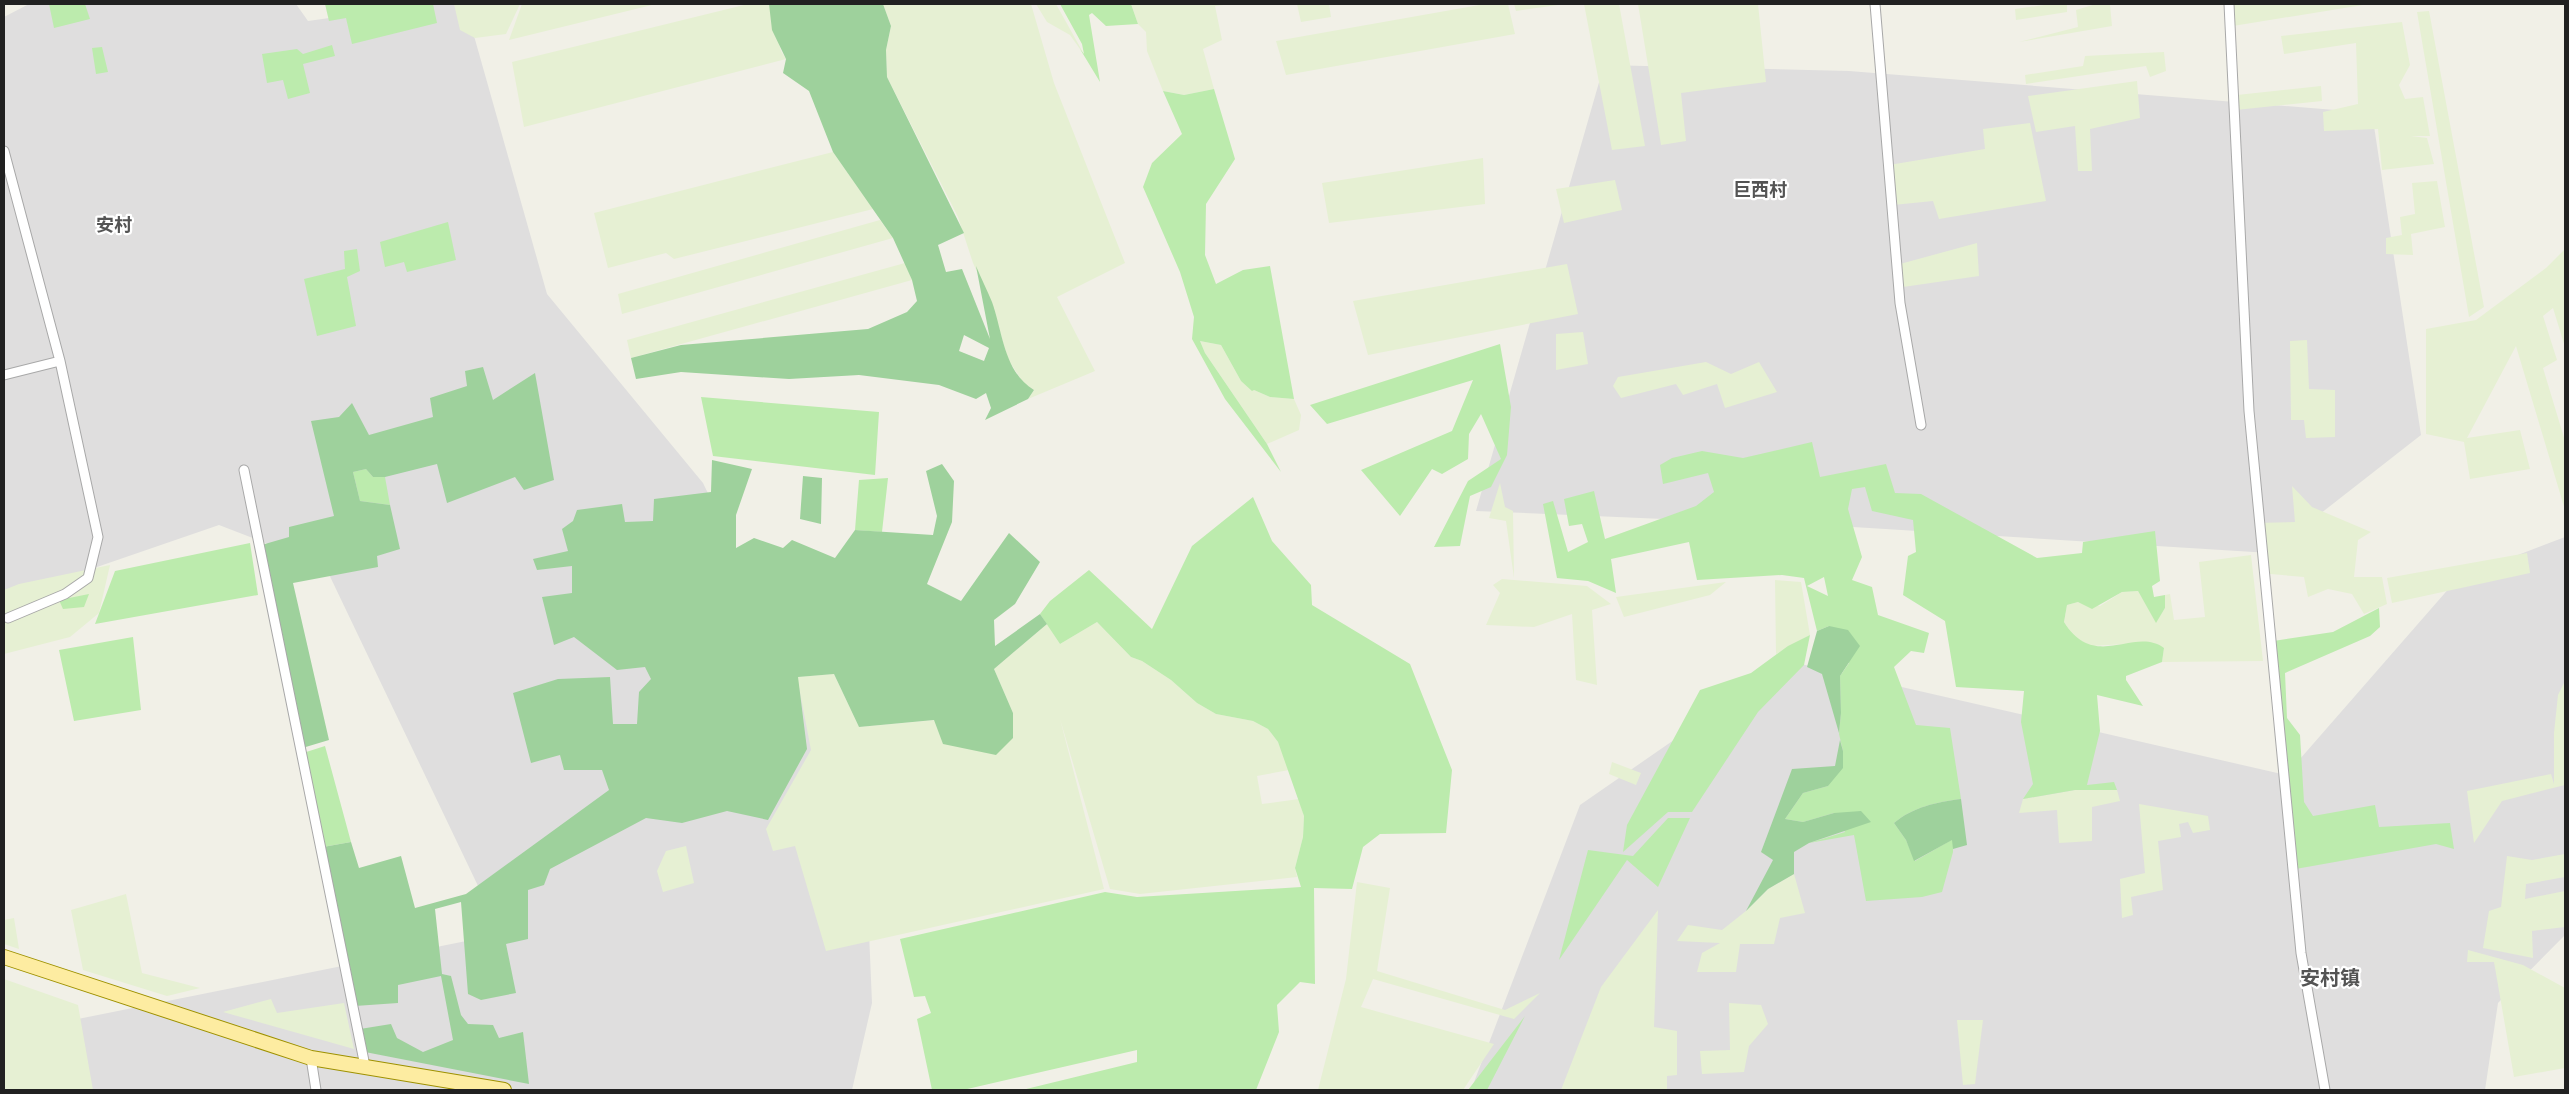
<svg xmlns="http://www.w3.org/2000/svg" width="2569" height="1094" font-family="Overpass,'Noto Sans SC',sans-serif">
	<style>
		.residential { fill: #dfdede }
		.farmland { fill: #e6f0d3 }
		.grass { fill: #bcebad; fill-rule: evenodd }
		.forest { fill: #9ed19c; fill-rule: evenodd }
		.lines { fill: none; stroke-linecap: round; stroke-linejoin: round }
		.street-casing { stroke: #a8a8a8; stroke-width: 11 }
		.primary-casing { stroke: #9e9100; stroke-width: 16 }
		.street { stroke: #fff; stroke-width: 9 }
		.primary { stroke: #fdeca1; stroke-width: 14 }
		.labels { text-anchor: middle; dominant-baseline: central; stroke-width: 4.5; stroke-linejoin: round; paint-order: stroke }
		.quarter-label { font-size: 18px; font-weight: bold; fill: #545454; stroke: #fff }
		.district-label { font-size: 20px; font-weight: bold; fill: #545454; stroke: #fff }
	</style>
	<rect width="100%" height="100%" fill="#f1f0e7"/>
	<path class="residential" d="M 29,4 L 296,4 L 308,21 L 429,4 L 465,4 L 547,294 L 703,483 L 864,814 L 872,1003 L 852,1090 L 62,1090 L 63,1022 L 501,934 L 325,566 L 219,525 L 4,599 L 4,17 Z
		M 1604,65 L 1849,71 L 2372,113 L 2421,435 L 2270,553 L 1853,527 L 1476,511 Z
		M 2565,537 L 2565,935 L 2498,1003 L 2485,1090 L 1471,1090 L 1580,805 L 1788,661 L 2286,775 L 2458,578 Z"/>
	<path class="farmland" d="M 454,4 L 520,4 L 506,34 L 475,38 L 460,30 Z
		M 522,4 L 656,4 L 509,40 Z
		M 748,4 L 769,4 L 781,51 L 786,59 L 524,127 L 512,62 Z
		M 883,4 L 1031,4 L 1054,83 L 1125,263 L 1057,297 L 1095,371 L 1028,399 L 1034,390 L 1024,384 L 1008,359 L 991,302 L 973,263 L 958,217 L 887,77 L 886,50 L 891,26 Z
		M 1036,4 L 1056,4 L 1085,56 L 1070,35 L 1047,22 Z
		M 1131,4 L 1232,4 L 1215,6 L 1222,40 L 1203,49 L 1214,89 L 1184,95 L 1163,91 L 1147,51 L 1146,32 L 1138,24 Z
		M 1297,4 L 1329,4 L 1331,17 L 1301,22 Z
		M 1485,4 L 1508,4 L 1515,34 L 1286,75 L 1276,41 Z
		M 1514,4 L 1565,4 L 1516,11 Z
		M 1584,4 L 1619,4 L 1645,146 L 1612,150 Z
		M 1638,4 L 1758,4 L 1766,82 L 1681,93 L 1686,141 L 1661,145 Z
		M 2051,4 L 2067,4 L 2067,12 L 2016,20 L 2015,9 Z
		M 2096,4 L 2114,4 L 2110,5 L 2112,26 L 2019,42 L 2078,27 L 2076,10 Z
		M 2231,4 L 2369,4 L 2233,26 Z
		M 2429,11 L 2484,307 L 2469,317 L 2417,12 Z
		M 2402,22 L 2410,65 L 2399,85 L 2405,99 L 2423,97 L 2430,136 L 2411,136 L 2427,138 L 2434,164 L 2382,170 L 2378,129 L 2324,131 L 2323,112 L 2358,104 L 2356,43 L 2284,54 L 2281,36 Z
		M 2164,52 L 2166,71 L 2150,77 L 2146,66 L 2026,84 L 2025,75 L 2083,66 L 2085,56 Z
		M 2137,81 L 2140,118 L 2090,129 L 2092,171 L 2078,171 L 2075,126 L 2036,132 L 2028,96 Z
		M 2321,86 L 2322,101 L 2236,110 L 2237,95 Z
		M 2030,123 L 2046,201 L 1939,219 L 1933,201 L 1893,205 L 1889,165 L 1985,149 L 1983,129 Z
		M 833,152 L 873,209 L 674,259 L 666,253 L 608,268 L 594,213 Z
		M 1483,158 L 1485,204 L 1329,223 L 1322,183 Z
		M 1615,180 L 1622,210 L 1564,223 L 1556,189 Z
		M 2437,181 L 2445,227 L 2411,234 L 2413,255 L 2386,254 L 2386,238 L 2402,235 L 2400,217 L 2415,214 L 2412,183 Z
		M 880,220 L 893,238 L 622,314 L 618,294 Z
		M 1977,243 L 1979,276 L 1903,287 L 1900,264 Z
		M 2565,249 L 2565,347 L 2553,308 L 2543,316 L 2557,360 L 2543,368 L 2565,441 L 2565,510 L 2516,346 L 2467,438 L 2520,430 L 2530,469 L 2470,479 L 2464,442 L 2426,434 L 2426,329 L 2476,320 L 2546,268 Z
		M 905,263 L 912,280 L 631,358 L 627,340 Z
		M 1567,264 L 1578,314 L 1368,355 L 1353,301 Z
		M 1583,332 L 1588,364 L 1556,370 L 1556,334 Z
		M 2307,340 L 2309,389 L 2335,390 L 2335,437 L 2306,438 L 2304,420 L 2291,420 L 2290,341 Z
		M 1200,341 L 1221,345 L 1241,381 L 1254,390 L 1270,397 L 1294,399 L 1301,415 L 1299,430 L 1267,444 L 1205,353 Z
		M 1706,362 L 1731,374 L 1759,362 L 1777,392 L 1725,408 L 1717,384 L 1683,395 L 1676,384 L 1621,398 L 1613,386 L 1618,377 Z
		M 1500,483 L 1505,507 L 1513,511 L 1514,578 L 1506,521 L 1489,518 Z
		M 2292,486 L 2312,507 L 2371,532 L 2358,540 L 2354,577 L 2382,577 L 2387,604 L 2364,614 L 2352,594 L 2328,589 L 2308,597 L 2304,577 L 2259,573 L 2255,523 L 2295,522 Z
		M 2527,553 L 2530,573 L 2392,603 L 2387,578 Z
		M 2251,555 L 2263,661 L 2162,662 L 2164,648 L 2145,643 L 2091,646 L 2074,637 L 2064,622 L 2067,605 L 2078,602 L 2100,606 L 2122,592 L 2138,591 L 2156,622 L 2165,608 L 2165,595 L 2170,594 L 2174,620 L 2205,617 L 2199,562 Z
		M 110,565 L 99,613 L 70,637 L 4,654 L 4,590 L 19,584 Z
		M 1502,579 L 1587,586 L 1611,604 L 1592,610 L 1597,685 L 1576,680 L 1572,614 L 1534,627 L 1486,625 L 1500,593 L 1493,585 Z
		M 1775,580 L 1801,582 L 1810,635 L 1776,654 Z
		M 1726,582 L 1710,595 L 1624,617 L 1616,597 Z
		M 1097,622 L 1131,657 L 1142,661 L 1171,680 L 1197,703 L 1216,714 L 1253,721 L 1268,729 L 1278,742 L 1289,770 L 1257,776 L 1262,804 L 1299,799 L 1304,816 L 1303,837 L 1295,868 L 1297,877 L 1140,894 L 1110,889 L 1060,719 L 1104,889 L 826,951 L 795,846 L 773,851 L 766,829 L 811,750 L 797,677 L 834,674 L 859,727 L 1013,713 L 994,669 L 1047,624 L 1060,644 Z
		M 2565,681 L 2565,785 L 2502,801 L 2474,843 L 2467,791 L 2551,774 L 2554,784 L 2554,733 L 2558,695 Z
		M 1612,762 L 1641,773 L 1636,785 L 1609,774 Z
		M 2075,790 L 2117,790 L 2120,801 L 2092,807 L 2092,841 L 2059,843 L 2057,810 L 2019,813 L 2023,799 Z
		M 2139,804 L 2208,816 L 2210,830 L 2193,833 L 2188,822 L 2179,824 L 2181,837 L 2158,841 L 2163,890 L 2131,897 L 2133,915 L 2122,918 L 2120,879 L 2145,873 Z
		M 686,846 L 694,883 L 663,892 L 657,871 L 666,851 Z
		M 2565,854 L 2565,877 L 2526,884 L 2525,899 L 2565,891 L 2565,927 L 2532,931 L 2533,958 L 2483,948 L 2489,911 L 2501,907 L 2507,856 L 2532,860 Z
		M 1794,874 L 1805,913 L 1780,918 L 1774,944 L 1740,944 L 1736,972 L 1697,972 L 1702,953 L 1720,943 L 1677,941 L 1688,925 L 1722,930 L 1746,911 L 1768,889 Z
		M 1357,882 L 1390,888 L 1377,971 L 1505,1010 L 1540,993 L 1514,1019 L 1373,979 L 1361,1007 L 1494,1044 L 1463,1090 L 1318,1090 L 1346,979 Z
		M 126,894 L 142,973 L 200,988 L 167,996 L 83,970 L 71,910 Z
		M 1658,910 L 1654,1027 L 1677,1031 L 1677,1075 L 1667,1076 L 1667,1090 L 1561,1090 L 1601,987 Z
		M 14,918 L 19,949 L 4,944 L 4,920 Z
		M 2468,950 L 2523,965 L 2565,988 L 2565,1068 L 2514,1077 L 2494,962 L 2467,962 Z
		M 4,979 L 78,1005 L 93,1090 L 4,1090 Z
		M 271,999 L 277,1013 L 344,1003 L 354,1049 L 223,1012 Z
		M 1729,1003 L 1761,1005 L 1768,1024 L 1749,1046 L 1744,1072 L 1702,1074 L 1700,1051 L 1730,1050 Z
		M 1957,1020 L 1983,1020 L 1975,1084 L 1963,1085 Z"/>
	<path class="grass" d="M 49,4 L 85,4 L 90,19 L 54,28 Z
		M 325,4 L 433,4 L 437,23 L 352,44 L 346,18 L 329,21 Z
		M 1060,4 L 1131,4 L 1138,24 L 1106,26 L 1092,13 L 1089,15 L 1100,82 L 1080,49 L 1084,54 L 1082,44 Z
		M 332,45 L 335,56 L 303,64 L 310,93 L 288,99 L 283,80 L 267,83 L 262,54 L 297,49 L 303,54 Z
		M 102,47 L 108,72 L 96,74 L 92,48 Z
		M 1214,89 L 1235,159 L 1206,204 L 1205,255 L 1216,284 L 1243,270 L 1270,266 L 1294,399 L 1270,397 L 1254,390 L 1252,391 L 1241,381 L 1221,345 L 1200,341 L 1205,353 L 1267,444 L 1281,472 L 1225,399 L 1192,339 L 1194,317 L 1180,272 L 1143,187 L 1152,163 L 1182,134 L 1163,91 L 1184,95 Z
		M 448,222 L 456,260 L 407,272 L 404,262 L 385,267 L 380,242 Z
		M 357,249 L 360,271 L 347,277 L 356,326 L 317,336 L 304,279 L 345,269 L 344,251 Z
		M 1500,344 L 1511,407 L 1507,455 L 1491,487 L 1470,496 L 1460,546 L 1434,547 L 1468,481 L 1501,459 L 1481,414 L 1469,434 L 1468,459 L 1442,474 L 1432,469 L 1400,516 L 1361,470 L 1452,431 L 1473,380 L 1327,424 L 1310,405 Z
		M 701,397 L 879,412 L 875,475 L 713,456 Z
		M 1812,442 L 1820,477 L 1886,464 L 1895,493 L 1921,494 L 2037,558 L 2082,553 L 2083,542 L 2155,531 L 2160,581 L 2152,586 L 2154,597 L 2165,595 L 2165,608 L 2156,623 L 2138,591 L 2122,592 L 2092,609 L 2078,602 L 2067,605 L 2064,622 C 2095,672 2134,626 2164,648 L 2162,662 L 2126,676 L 2126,680 L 2143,706 L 2097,695 L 2100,731 L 2087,785 L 2114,782 L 2117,790 L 2075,790 L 2023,799 L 2033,784 L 2021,722 L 2024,691 L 1956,687 L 1945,621 L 1903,595 L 1908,556 L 1916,552 L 1913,520 L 1872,511 L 1865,487 L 1852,489 L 1848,509 L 1862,557 L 1852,580 L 1872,587 L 1878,615 L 1929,633 L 1924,653 L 1911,651 L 1894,667 L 1916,725 L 1950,728 L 1961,799 C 1937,802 1913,807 1894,823 L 1906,840 L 1915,861 L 1953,839 L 1953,852 L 1942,892 L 1922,897 L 1866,901 L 1854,835 L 1809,843 L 1845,832 L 1834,813 L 1803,822 L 1785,819 L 1803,793 L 1828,786 L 1843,751 L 1839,734 L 1841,713 L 1840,676 L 1849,663 L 1829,626 L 1817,631 L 1804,578 L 1782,575 L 1697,580 L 1689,542 L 1611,559 L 1616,593 L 1588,581 L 1557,578 L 1543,504 L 1553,501 L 1568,552 L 1588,542 L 1582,524 L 1569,526 L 1564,499 L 1594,491 L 1605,539 L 1696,506 L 1714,492 L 1708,473 L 1663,484 L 1660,465 L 1672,458 L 1702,451 L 1743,458 ZM 1824,577 L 1828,596 L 1807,586 Z
		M 366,469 L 373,477 L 385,477 L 390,505 L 360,501 L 353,472 Z
		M 888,478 L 882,532 L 855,530 L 859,480 Z
		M 1253,497 L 1272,541 L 1311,585 L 1312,605 L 1410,664 L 1452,770 L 1446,833 L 1380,834 L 1363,847 L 1352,889 L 1314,888 L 1315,984 L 1300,982 L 1277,1005 L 1279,1032 L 1256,1090 L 1022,1090 L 1137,1062 L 1137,1050 L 963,1090 L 932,1090 L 917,1019 L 931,1013 L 925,996 L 914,997 L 900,939 L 1105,892 L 1137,897 L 1301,887 L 1295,868 L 1303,837 L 1304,816 L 1278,742 L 1268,729 L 1253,721 L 1216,714 L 1197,703 L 1171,680 L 1142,661 L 1131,657 L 1097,622 L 1060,644 L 1040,614 L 1050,601 L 1089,570 L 1152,629 L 1192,546 Z
		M 250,543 L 258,595 L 95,624 L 115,571 Z
		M 89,594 L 84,607 L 63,609 L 59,600 Z
		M 2379,608 L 2380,627 L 2370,636 L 2285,673 L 2287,718 L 2300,735 L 2304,802 L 2313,816 L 2375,805 L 2379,827 L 2450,823 L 2454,849 L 2436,844 L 2290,870 L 2267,642 L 2333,632 Z
		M 1810,635 L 1804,665 L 1758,712 L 1692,812 L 1668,812 L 1623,852 L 1627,825 L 1700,690 L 1751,673 L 1788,646 Z
		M 133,637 L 141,710 L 74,721 L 59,650 Z
		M 325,746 L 351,842 L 323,847 L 300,754 Z
		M 1668,818 L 1690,818 L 1658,887 L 1627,860 L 1559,960 L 1588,850 L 1633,856 Z
		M 1525,1016 L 1487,1090 L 1467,1090 L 1468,1090 Z"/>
	<path class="forest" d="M 769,4 L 883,4 L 891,26 L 886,50 L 887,77 L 964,233 L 938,245 L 946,272 L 962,269 L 990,339 L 976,266 C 981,278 987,290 992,302 C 1003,333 1004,372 1034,390 L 1028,399 L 985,420 L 991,408 L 986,393 L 976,399 L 939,385 L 859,375 L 789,379 L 681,372 L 636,379 L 631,358 L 681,345 L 868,329 L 907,312 L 917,301 L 912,280 L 893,238 L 833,152 L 809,91 L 783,73 L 786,59 L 772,30 ZM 964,335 L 989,348 L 984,361 L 959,351 Z
		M 483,367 L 493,400 L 535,373 L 554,480 L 524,490 L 515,477 L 447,503 L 437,464 L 385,477 L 373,477 L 366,469 L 353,472 L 360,501 L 390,505 L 400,549 L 377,556 L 378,567 L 293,583 L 329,740 L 299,749 L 258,546 L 289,537 L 289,527 L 334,516 L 311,421 L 339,417 L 352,403 L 369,435 L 433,417 L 430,398 L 467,386 L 465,371 Z
		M 712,460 L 752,469 L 736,515 L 736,548 L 754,538 L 783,548 L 792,540 L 835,558 L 855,530 L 933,535 L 937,516 L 926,471 L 942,464 L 954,481 L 952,522 L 927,584 L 961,601 L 1009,533 L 1040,562 L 1015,604 L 994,620 L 995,646 L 1040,614 L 1047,624 L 994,669 L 1013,713 L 1013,738 L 996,755 L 943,744 L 934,720 L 859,727 L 834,674 L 798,677 L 807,749 L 768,820 L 727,811 L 682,823 L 646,818 L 550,869 L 544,885 L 528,890 L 528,939 L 506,944 L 516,993 L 481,1000 L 468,994 L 461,902 L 435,909 L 442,974 L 451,976 L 461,1015 L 468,1024 L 493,1025 L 499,1038 L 523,1032 L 529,1084 L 365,1052 L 360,1029 L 391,1024 L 397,1038 L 423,1052 L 453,1040 L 441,976 L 398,985 L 398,1003 L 355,1006 L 323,847 L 351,842 L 359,868 L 401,856 L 415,908 L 466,894 L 609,790 L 602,770 L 564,770 L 560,755 L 531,763 L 513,693 L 558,679 L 610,677 L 613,724 L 637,724 L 639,692 L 651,679 L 645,667 L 617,670 L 574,637 L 554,645 L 542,597 L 572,593 L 572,566 L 537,570 L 533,559 L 568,551 L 562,529 L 573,521 L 577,510 L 622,504 L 625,522 L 653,521 L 654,499 L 711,492 Z
		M 803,476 L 822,478 L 821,524 L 800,519 Z
		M 1829,626 L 1848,630 L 1860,646 L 1840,676 L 1841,713 L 1839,733 L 1822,674 L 1807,667 L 1817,631 Z
		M 1840,740 L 1843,751 L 1843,768 L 1828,786 L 1803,793 L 1785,819 L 1803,822 L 1834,813 L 1861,811 L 1871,822 L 1809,843 L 1794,852 L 1794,874 L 1768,889 L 1746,911 L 1773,860 L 1761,852 L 1792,769 L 1835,766 Z
		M 1961,799 L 1967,845 L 1953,849 L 1952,840 L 1914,861 L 1906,840 L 1894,823 C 1913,807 1937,802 1961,799 Z"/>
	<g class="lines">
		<g class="street-casing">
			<path id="street" d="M 1875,4 L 1900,303 L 1921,425
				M 2229,4 L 2249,411 L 2301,953 L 2325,1090
				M 4,151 L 60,361 L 98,537 L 88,578 L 65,594 L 8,618
				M 4,375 L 60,361
				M 244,470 L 365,1066
				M 311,1058 L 316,1090"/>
		</g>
		<g class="primary-casing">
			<path id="primary" d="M 4,957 L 311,1058 L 504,1090"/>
		</g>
		<use href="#street" class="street"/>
		<use href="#primary" class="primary"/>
	</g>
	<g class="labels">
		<g class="quarter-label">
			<text x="1760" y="191">巨西村</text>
			<text x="114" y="226">安村</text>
		</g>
		<g class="district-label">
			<text x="2330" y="980">安村镇</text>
		</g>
	</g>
	<rect width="2569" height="1094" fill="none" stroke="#212121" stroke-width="10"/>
</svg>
